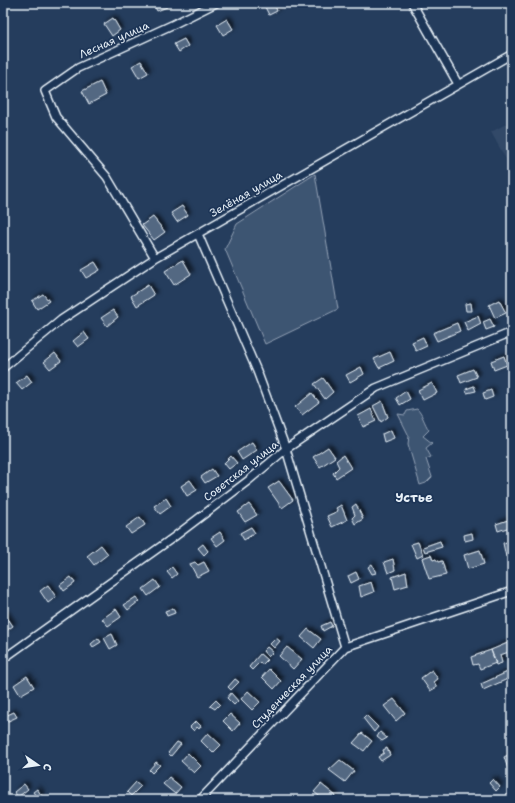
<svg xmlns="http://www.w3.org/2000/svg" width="515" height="803" font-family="'Shantell Sans',sans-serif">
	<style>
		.built { fill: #334a68 }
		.green { fill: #3e5472; stroke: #93a2b5 }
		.building { fill: #536782; stroke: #e8f1f8; filter: url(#shadow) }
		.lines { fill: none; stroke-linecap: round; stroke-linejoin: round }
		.street-casing { stroke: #e8f1f8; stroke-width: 10 }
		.street { stroke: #1d3557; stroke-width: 7 }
		.labels { text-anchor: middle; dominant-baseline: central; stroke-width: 3.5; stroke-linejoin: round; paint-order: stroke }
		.street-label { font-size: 11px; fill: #e8f1f8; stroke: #1d3557 }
		.quarter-label { font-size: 13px; font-weight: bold; fill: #e8f1f8; stroke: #1d3557 }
	</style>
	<defs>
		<filter id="shadow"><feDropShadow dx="3" dy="-3" stdDeviation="2" flood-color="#0009"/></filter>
	</defs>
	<rect width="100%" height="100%" fill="#253d5d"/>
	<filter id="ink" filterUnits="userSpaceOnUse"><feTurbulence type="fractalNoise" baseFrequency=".025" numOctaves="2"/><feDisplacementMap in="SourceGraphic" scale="8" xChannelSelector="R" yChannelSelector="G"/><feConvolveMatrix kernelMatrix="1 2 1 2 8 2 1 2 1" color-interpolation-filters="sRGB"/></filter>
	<g filter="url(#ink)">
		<path class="built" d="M 512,121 L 512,170 L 491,132 Z"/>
		<path class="green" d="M 315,174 L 338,309 L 265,344 L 225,249 L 237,224 Z
			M 417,409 C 423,415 424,423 429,430 L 423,436 L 432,443 L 426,448 L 431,457 L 426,459 L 432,477 L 426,483 L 420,485 L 408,444 L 409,436 L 398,414 L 405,415 L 407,411 Z"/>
		<path class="building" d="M 153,3 L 165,3 L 167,7 L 157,11 Z
			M 263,3 L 274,3 L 277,11 L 269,15 Z
			M 113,18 L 120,30 L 112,36 L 104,24 Z
			M 227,19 L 233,29 L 223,35 L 217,25 Z
			M 184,39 L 188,46 L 179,52 L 174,44 Z
			M 141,61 L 148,73 L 139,78 L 132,66 Z
			M 100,82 L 106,95 L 89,104 L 82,91 Z
			M 182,206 L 188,215 L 177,222 L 171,213 Z
			M 153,217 L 165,232 L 154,240 L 142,225 Z
			M 183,260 L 191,274 L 174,285 L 165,271 Z
			M 95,262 L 100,270 L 86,278 L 81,270 Z
			M 148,285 L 154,295 L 137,306 L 131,296 Z
			M 43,294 L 49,301 L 37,309 L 32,301 Z
			M 499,300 L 506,313 L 495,318 L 489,305 Z
			M 471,303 L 472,311 L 466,311 L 465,304 Z
			M 113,310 L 118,317 L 107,326 L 101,318 Z
			M 478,316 L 481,324 L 468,331 L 464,322 Z
			M 490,319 L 494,327 L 486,330 L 483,322 Z
			M 457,323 L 460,331 L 437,341 L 433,333 Z
			M 84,332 L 89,339 L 78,347 L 73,341 Z
			M 423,337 L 427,346 L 416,351 L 412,342 Z
			M 390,352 L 394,361 L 379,368 L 374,359 Z
			M 55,353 L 61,361 L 50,369 L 44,362 Z
			M 504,356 L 507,365 L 494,370 L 491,361 Z
			M 361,367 L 364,374 L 350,382 L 346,375 Z
			M 473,369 L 477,377 L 461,383 L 458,375 Z
			M 27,375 L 32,382 L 22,390 L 16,383 Z
			M 323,378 L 333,392 L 325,399 L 314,384 Z
			M 432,383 L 437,393 L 423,400 L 418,390 Z
			M 474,386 L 476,391 L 467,393 L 466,389 Z
			M 491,390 L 493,397 L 485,400 L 483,393 Z
			M 406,391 L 410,399 L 400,405 L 396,398 Z
			M 312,393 L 319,402 L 302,415 L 295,407 Z
			M 382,401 L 388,417 L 381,422 L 373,406 Z
			M 371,409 L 376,421 L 363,427 L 358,416 Z
			M 391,430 L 394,438 L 384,442 L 382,434 Z
			M 252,442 L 257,450 L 242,460 L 237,452 Z
			M 328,447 L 335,457 L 320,467 L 313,457 Z
			M 343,455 L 351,468 L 336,478 L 333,473 L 339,467 L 336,461 Z
			M 231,456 L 237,463 L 229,469 L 224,463 Z
			M 212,469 L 217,476 L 205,483 L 201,477 Z
			M 190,480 L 197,490 L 187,496 L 181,486 Z
			M 279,481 L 293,500 L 282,508 L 268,488 Z
			M 166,498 L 171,506 L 160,514 L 154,506 Z
			M 249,504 L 257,515 L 245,522 L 238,512 Z
			M 356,504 L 363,519 L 355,524 L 352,518 L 355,515 L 352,507 Z
			M 341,505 L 347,520 L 332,527 L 327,516 L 338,511 L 336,508 Z
			M 140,517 L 145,525 L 131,534 L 126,527 Z
			M 508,520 L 510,527 L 498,531 L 496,524 Z
			M 251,527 L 255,533 L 244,540 L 240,533 Z
			M 220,532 L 225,540 L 217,546 L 211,538 Z
			M 472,533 L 473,539 L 465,541 L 464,535 Z
			M 440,541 L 442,547 L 425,552 L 423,547 Z
			M 512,541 L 512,556 L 506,557 L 503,543 Z
			M 418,542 L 423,555 L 417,558 L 411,544 Z
			M 203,544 L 208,551 L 204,555 L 198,548 Z
			M 101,545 L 108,554 L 94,565 L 87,556 Z
			M 480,550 L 484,564 L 468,569 L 464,555 Z
			M 431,555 L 433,560 L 436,559 L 438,562 L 442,561 L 446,575 L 429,579 L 422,558 Z
			M 393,559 L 395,570 L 388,573 L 384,562 Z
			M 195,562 L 198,565 L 204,562 L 209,571 L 197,577 L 190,564 Z
			M 372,564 L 376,573 L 372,574 L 368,567 Z
			M 172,567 L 177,574 L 172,578 L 167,572 Z
			M 356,572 L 359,579 L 351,583 L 348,576 Z
			M 406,572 L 408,585 L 395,589 L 392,577 Z
			M 71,577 L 75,583 L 64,591 L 60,585 Z
			M 155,580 L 160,587 L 148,596 L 143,589 Z
			M 371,582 L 374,592 L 361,597 L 359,586 Z
			M 48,585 L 56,597 L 48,603 L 40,591 Z
			M 136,597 L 139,601 L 128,610 L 124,605 Z
			M 173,608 L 175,613 L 167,616 L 165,611 Z
			M 116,609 L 121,617 L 108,626 L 102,619 Z
			M 4,613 L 13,626 L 3,633 L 3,614 Z
			M 330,622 L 332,626 L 323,631 L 321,626 Z
			M 308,629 L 321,639 L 314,648 L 301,637 Z
			M 112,634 L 117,645 L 110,649 L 104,638 Z
			M 98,638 L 101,642 L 93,647 L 91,644 Z
			M 276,638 L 280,641 L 274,648 L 270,644 Z
			M 510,642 L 512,651 L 500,655 L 502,663 L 496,665 L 491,650 Z
			M 267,647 L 273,652 L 268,657 L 263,651 Z
			M 287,647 L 302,659 L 293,669 L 279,656 Z
			M 491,650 L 496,663 L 480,669 L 478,664 L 473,665 L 471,657 Z
			M 260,654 L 267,660 L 262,665 L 260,662 L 252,670 L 249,667 Z
			M 269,669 L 281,681 L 274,689 L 262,677 Z
			M 432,670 L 438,679 L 434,682 L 437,687 L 430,691 L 421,678 Z
			M 512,670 L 512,677 L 483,690 L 481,684 Z
			M 27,676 L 34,687 L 20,695 L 14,685 Z
			M 235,679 L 239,682 L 231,690 L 228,687 Z
			M 248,691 L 260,702 L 252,710 L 241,699 Z
			M 231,693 L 238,701 L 234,705 L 227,698 Z
			M 394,699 L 405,713 L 396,721 L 384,706 Z
			M 216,700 L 220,704 L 215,709 L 210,706 Z
			M 14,712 L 17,717 L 4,723 L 3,717 Z
			M 230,714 L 240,723 L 233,731 L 223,721 Z
			M 366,715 L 378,727 L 374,732 L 363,718 Z
			M 196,721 L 201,726 L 199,729 L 197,727 L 194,731 L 190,727 Z
			M 380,732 L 387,738 L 382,741 L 377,737 Z
			M 208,733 L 221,745 L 213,753 L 201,741 Z
			M 362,733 L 372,741 L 364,751 L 353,743 Z
			M 177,742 L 181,744 L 171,756 L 168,753 Z
			M 387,748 L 390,755 L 381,761 L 378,757 L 384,753 L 383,750 Z
			M 188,753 L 201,766 L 194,773 L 181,761 Z
			M 512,753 L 512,767 L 508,769 L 504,757 Z
			M 340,760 L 354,771 L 345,782 L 329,770 Z
			M 156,762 L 160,765 L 152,773 L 149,770 Z
			M 169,777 L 181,787 L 175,794 L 163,784 Z
			M 493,779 L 500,787 L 496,791 L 489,783 Z
			M 136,782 L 141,786 L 131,796 L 127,792 Z
			M 24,784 L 28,789 L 18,797 L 14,792 Z
			M 321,784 L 336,796 L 333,800 L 324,800 L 314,792 Z
			M 37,789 L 42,796 L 38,799 L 33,792 Z"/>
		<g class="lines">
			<g class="street-casing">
				<path id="street" d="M 412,3 L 458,84
					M 198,234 L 257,371 L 286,449 L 345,647
					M 155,258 L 107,177 L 56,117 L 45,91 L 78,68 L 174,24 L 216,3
					M 3,368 L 61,320 L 155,258 L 512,54
					M 3,659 L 174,537 L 249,480 L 286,449 L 376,388 L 512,332
					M 200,800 L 345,647 L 512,591"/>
			</g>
			<use href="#street" class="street"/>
		</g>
	</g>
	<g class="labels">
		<g class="street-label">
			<text transform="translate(114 40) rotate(-24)">Лесная улица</text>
			<text transform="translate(246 194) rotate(-30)">Зелёная улица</text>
			<text transform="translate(241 471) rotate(-38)">Советская улица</text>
			<text transform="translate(292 687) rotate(-46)">Студенческая улица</text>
		</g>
		<g class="quarter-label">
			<text x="414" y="497">Устье</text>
		</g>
	</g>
	<rect width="515" height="803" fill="none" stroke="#1d3557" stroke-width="16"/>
	<rect x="8" y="8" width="499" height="787" fill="none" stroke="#e8f1f8" stroke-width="1.5" filter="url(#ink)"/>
	<g transform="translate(38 765) rotate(103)" stroke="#1d3557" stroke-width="3" paint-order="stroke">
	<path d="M0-3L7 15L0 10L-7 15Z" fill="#e8f1f8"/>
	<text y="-6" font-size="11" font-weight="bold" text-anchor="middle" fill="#e8f1f8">С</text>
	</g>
</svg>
